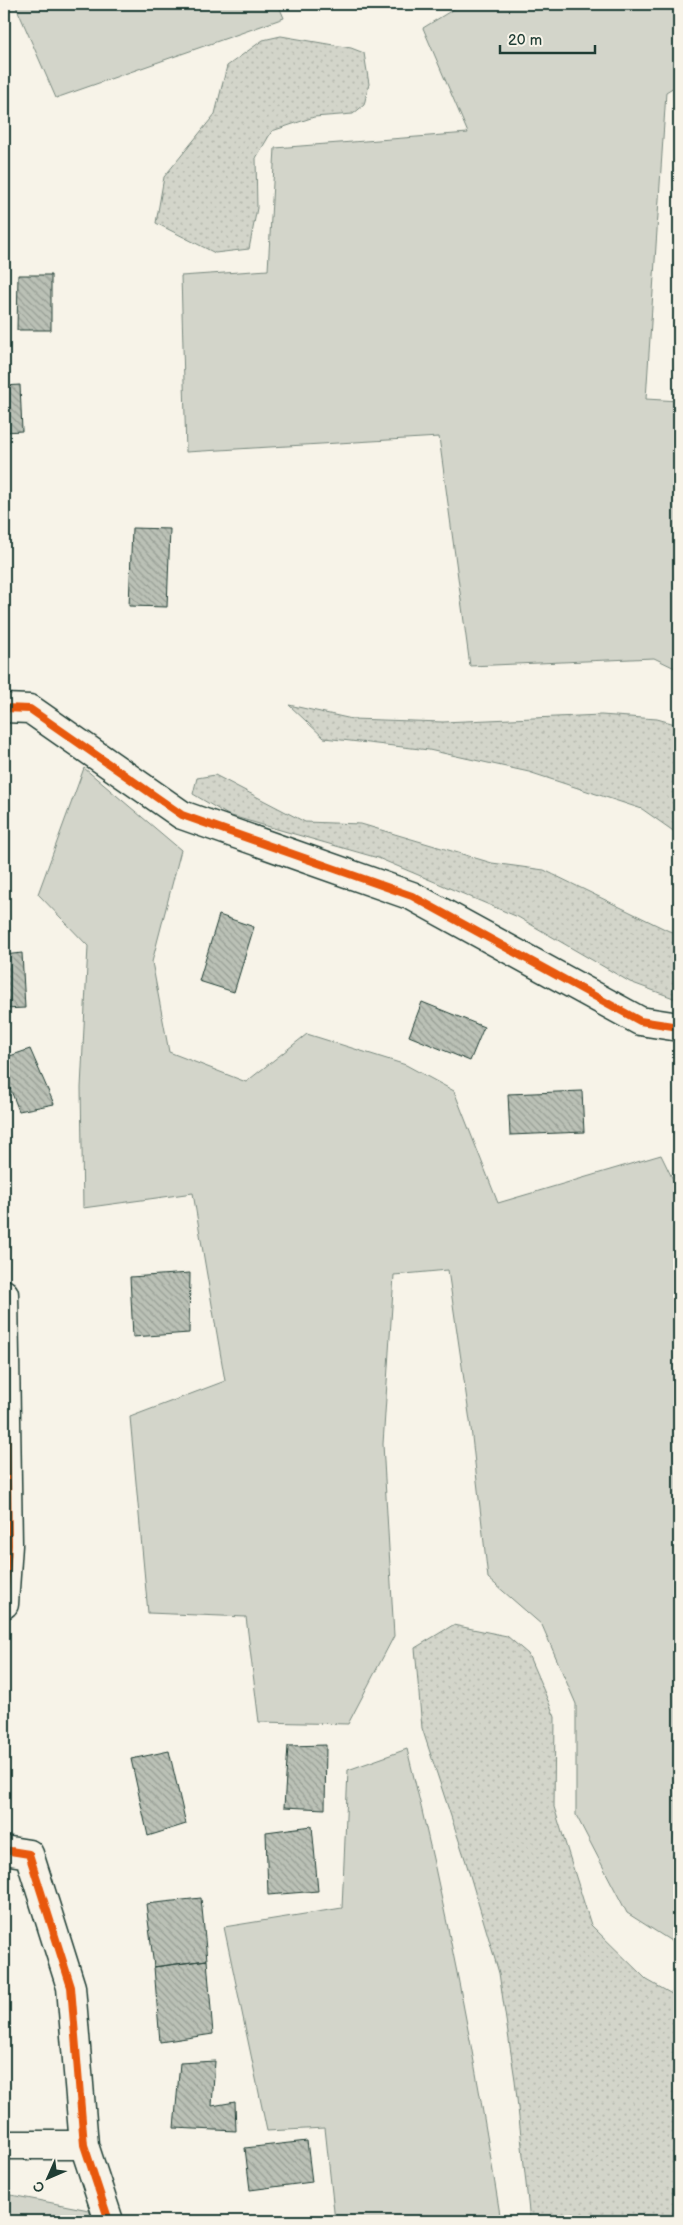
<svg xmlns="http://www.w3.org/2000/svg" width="683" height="2225" font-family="'Balsamiq Sans',sans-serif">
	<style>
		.grass { fill: url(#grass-dots); stroke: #79897f }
		.garden { fill: #d3d5ca; stroke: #79897f }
		.building { fill: url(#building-back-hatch); stroke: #1f3d34 }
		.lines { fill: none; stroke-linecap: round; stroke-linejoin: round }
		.street-casing { stroke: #1f3d34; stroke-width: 31 }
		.street { stroke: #f7f3e8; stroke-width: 28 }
		.cycleway-casing { stroke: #f7f3e8; stroke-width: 11 }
		.cycleway { stroke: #e8590c; stroke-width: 8 }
	</style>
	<defs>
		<pattern id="grass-dots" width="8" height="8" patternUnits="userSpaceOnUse" patternTransform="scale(1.25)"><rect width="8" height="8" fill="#d3d5ca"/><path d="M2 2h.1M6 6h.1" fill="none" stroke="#b5b8ae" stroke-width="1.8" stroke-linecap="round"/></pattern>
		<pattern id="building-back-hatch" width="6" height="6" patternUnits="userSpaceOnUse" patternTransform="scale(1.25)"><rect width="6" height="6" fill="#bbc1b6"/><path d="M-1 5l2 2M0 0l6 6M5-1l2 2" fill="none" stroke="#979e95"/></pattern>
	</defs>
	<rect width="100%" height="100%" fill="#f7f3e8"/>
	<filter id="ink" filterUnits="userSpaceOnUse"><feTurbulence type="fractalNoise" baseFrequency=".02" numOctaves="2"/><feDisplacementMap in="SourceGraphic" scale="10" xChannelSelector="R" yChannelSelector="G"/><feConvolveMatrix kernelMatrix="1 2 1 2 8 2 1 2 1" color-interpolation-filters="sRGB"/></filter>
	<g filter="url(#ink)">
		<path class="grass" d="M 281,36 L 351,48 L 364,53 L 369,84 L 364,105 L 353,114 L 314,117 L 272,131 L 256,158 L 257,208 L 249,249 L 215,253 L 156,223 L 164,177 L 215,114 L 227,66 L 263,40 Z
			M 289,705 L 352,719 L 443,722 L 601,715 L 657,719 L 679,725 L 679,835 L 642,809 L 529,772 L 429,750 L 324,738 Z
			M 215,775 L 305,822 L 361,824 L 492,863 L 544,870 L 669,931 L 679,933 L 679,1000 L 630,982 L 518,917 L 378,858 L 228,815 L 193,794 L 197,778 Z
			M 453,1625 L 507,1636 L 528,1654 L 555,1717 L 554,1807 L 591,1925 L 647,1980 L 679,1998 L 679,2221 L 530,2221 L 515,2080 L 499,1973 L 466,1862 L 422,1728 L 415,1648 Z"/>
		<path class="garden" d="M 15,4 L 278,4 L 284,18 L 56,98 Z
			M 462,4 L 679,4 L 679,84 L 666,92 L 646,399 L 679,401 L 679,670 L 654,658 L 470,666 L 439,437 L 186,452 L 181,276 L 268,270 L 275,148 L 468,133 L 423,28 Z
			M 84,768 L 181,850 L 152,962 L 169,1052 L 246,1082 L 307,1034 L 406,1065 L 454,1091 L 498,1203 L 661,1155 L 679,1192 L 679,1946 L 627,1913 L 576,1815 L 576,1704 L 542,1625 L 488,1578 L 471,1428 L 448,1270 L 394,1275 L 383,1444 L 394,1636 L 348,1724 L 259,1722 L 246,1617 L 148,1613 L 130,1417 L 225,1381 L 193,1193 L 83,1208 L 81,1088 L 88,946 L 38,894 Z
			M 407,1749 C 446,1904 476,2063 501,2221 L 335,2221 L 325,2128 L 267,2131 L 224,1927 L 342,1908 L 348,1770 Z
			M 11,2195 L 89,2210 L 93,2221 L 4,2221 Z"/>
		<path class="building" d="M 18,275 L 51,275 L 51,330 L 17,330 Z
			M 20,385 L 22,431 L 4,432 L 4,386 Z
			M 132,528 L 170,529 L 167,607 L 129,606 Z
			M 219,915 L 254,927 L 234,992 L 199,981 Z
			M 22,953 L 25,1008 L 4,1009 L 4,955 Z
			M 422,1002 L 484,1027 L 470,1061 L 409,1036 Z
			M 30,1049 L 54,1104 L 19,1111 L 4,1073 L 4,1058 Z
			M 582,1091 L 584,1132 L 510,1135 L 508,1094 Z
			M 190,1273 L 189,1333 L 133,1337 L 130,1277 Z
			M 326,1745 L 325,1809 L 284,1807 L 288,1746 Z
			M 169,1751 L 186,1824 L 148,1836 L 131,1759 Z
			M 312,1826 L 318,1891 L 268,1895 L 266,1832 Z
			M 201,1898 L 207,1960 L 154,1967 L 146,1904 Z
			M 207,1960 L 213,2034 L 160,2042 L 154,1967 Z
			M 215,2061 L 212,2106 L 235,2102 L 236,2131 L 174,2128 L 180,2063 Z
			M 307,2141 L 312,2182 L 250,2190 L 245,2148 Z"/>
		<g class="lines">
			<g class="street-casing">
				<path id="street" d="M 4,708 L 30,709 L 182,815 L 412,896 L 640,1021 L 679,1027
					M 4,1294 L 8,1545 L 4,1604
					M 4,1850 L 29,1854 L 71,1987 L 84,2145 L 109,2221
					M 4,2145 L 84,2145"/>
			</g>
			<use href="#street" class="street"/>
			<g class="cycleway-casing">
				<path id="cycleway" d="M 4,708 L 30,709 L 182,815 L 412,896 L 640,1021 L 679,1027
					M 4,1294 L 8,1545 L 4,1604
					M 4,1850 L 29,1854 L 71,1987 L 84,2145 L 109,2221"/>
			</g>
			<use href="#cycleway" class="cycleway"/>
		</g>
	</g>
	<rect width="683" height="2225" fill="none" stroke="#f7f3e8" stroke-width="20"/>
	<rect x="10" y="10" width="663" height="2205" fill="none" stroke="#1f3d34" stroke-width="2" filter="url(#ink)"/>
	<g transform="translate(48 2178) rotate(225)" stroke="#f7f3e8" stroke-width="4" paint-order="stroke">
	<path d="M0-4L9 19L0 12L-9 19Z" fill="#1f3d34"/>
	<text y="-8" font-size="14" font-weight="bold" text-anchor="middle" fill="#1f3d34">С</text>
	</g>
	<path d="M500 45v8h95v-8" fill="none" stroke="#1f3d34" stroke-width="2.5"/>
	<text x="508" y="45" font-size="15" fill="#1f3d34" stroke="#f7f3e8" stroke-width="4" paint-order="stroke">20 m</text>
</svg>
